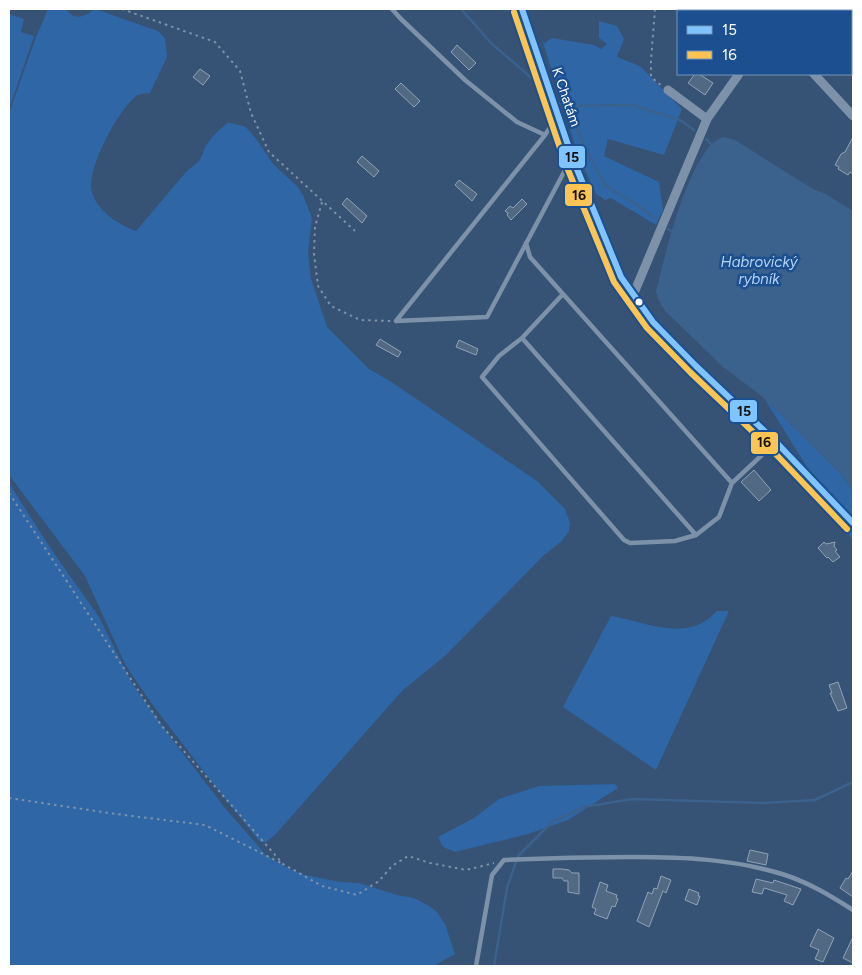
<svg xmlns="http://www.w3.org/2000/svg" width="862" height="975" font-family="Figtree,sans-serif">
	<style>
		.green { fill: #2f66a5 }
		.water { fill: #3b618d }
		.lines { fill: none; stroke-linecap: round; stroke-linejoin: round }
		.stream { stroke: #3b618d; stroke-width: 2.5 }
		.building { fill: #526984; stroke: #92a2b6 }
		.path { stroke: #7d92a8; stroke-width: 2; stroke-dasharray: 2.5 4; stroke-linecap: butt }
		.service { stroke: #7d92a8; stroke-width: 4.5 }
		.minor { stroke: #7d92a8; stroke-width: 9 }
		.bus-1-casing { stroke: #1b4f8f; stroke-width: 10 }
		.bus-2-casing { stroke: #1b4f8f; stroke-width: 10 }
		.bus-1 { stroke: #80c4ff; stroke-width: 6 }
		.bus-2 { stroke: #fcc553; stroke-width: 6 }
		.bus-dot { fill: #fff; stroke: #1b4f8f; stroke-width: 2 }
		.labels { text-anchor: middle; dominant-baseline: central; stroke-width: 5; stroke-linejoin: round; paint-order: stroke }
		.street-label { font-size: 14px; fill: #fff; stroke: #1b4f8f }
		.water-label { font-size: 15px; font-style: italic; fill: #b5d3f5; stroke: #1b4f8f }
		.line-badge { stroke: #1b4f8f; stroke-width: 2 }
		.pale-badge-label { font-size: 14px; text-anchor: middle; font-weight: bold; fill: #111 }
	</style>
	<rect width="100%" height="100%" fill="#365274"/>
	<path class="green" d="M 48,9 L 66,9 C 74,21 83,17 94,10 L 98,10 L 152,29 L 158,31 L 165,38 L 167,57 L 150,93 C 146,93 139,94 136,96 C 119,109 85,171 92,192 C 97,211 119,225 136,231 L 186,172 L 200,160 L 206,145 L 215,134 L 227,123 L 231,123 L 246,127 L 257,140 L 273,164 L 298,187 L 303,195 L 312,218 L 308,253 L 311,279 L 327,327 L 369,369 L 393,383 L 537,481 L 565,509 L 570,523 L 569,531 L 562,541 L 543,556 L 446,655 L 402,691 L 275,835 L 266,842 L 260,842 L 215,786 L 152,704 L 126,666 L 85,576 L 9,475 L 9,113 L 36,37 Z
		M 9,14 L 24,19 L 21,32 L 34,36 L 9,109 Z
		M 599,21 L 617,26 L 624,39 L 617,57 L 640,66 L 682,109 L 664,155 L 608,139 L 604,156 L 659,182 L 663,210 L 656,225 L 611,198 L 605,200 L 596,194 L 579,158 L 541,36 L 544,43 L 552,38 L 594,45 L 601,49 L 607,44 L 599,38 Z
		M 764,398 L 839,472 L 853,490 L 853,541 Z
		M 9,483 L 51,549 L 99,617 L 133,685 L 172,739 L 225,808 L 266,855 L 288,868 L 305,875 L 340,882 L 359,883 L 397,895 L 414,898 L 429,906 L 436,911 L 445,924 L 455,954 L 442,961 L 436,966 L 9,966 Z
		M 717,611 L 729,611 L 656,770 L 563,707 L 611,616 C 648,622 687,644 717,611 Z
		M 615,784 L 618,788 L 568,820 L 528,834 L 455,852 L 443,847 L 438,837 L 474,818 L 499,799 L 539,786 Z"/>
	<path class="water" d="M 724,137 L 735,140 L 813,189 L 824,193 L 853,211 L 853,490 L 839,472 L 764,398 L 723,367 L 665,311 L 658,299 L 656,291 C 664,260 690,144 724,137 Z"/>
	<g class="lines">
		<path class="stream" d="M 461,9 L 491,43 L 542,87
			M 560,103 L 567,106 L 588,154 L 606,186 L 636,204 L 656,219
			M 567,106 L 632,105 L 680,120 L 694,130
			M 706,139 L 711,144
			M 668,229 L 674,233
			M 494,966 L 507,888 L 518,856 L 552,822 L 584,807 L 632,799 L 764,803 L 815,800 L 853,782"/>
	</g>
	<path class="building" d="M 457,45 L 476,63 L 469,70 L 451,52 Z
		M 200,69 L 210,76 L 203,85 L 193,77 Z
		M 695,74 L 699,74 L 713,83 L 705,95 L 688,83 Z
		M 401,83 L 420,101 L 414,107 L 395,89 Z
		M 853,137 L 853,174 L 850,172 L 848,175 L 838,169 L 839,167 L 835,165 L 841,154 L 845,152 Z
		M 362,156 L 379,171 L 374,177 L 357,162 Z
		M 459,180 L 477,194 L 472,201 L 455,185 Z
		M 347,198 L 367,216 L 362,223 L 342,204 Z
		M 522,199 L 527,204 L 511,220 L 507,215 L 508,213 L 505,211 L 510,206 L 513,208 Z
		M 380,339 L 401,352 L 398,357 L 376,345 Z
		M 459,340 L 478,349 L 476,355 L 456,347 Z
		M 754,470 L 771,490 L 759,501 L 741,482 Z
		M 824,542 L 826,544 L 835,542 L 834,546 L 837,550 L 835,551 L 840,557 L 833,562 L 828,557 L 827,558 L 818,548 Z
		M 838,682 L 847,708 L 838,711 L 830,693 L 832,693 L 829,685 Z
		M 750,850 L 768,854 L 766,865 L 747,861 Z
		M 553,869 L 562,869 L 569,870 L 572,873 L 579,873 L 579,894 L 568,892 L 568,881 L 564,881 L 562,878 L 553,878 Z
		M 853,871 L 853,897 L 840,888 L 846,878 L 848,879 Z
		M 661,876 L 671,880 L 666,893 L 663,891 L 649,927 L 637,921 L 648,892 L 652,894 L 654,888 L 657,889 Z
		M 756,879 L 773,883 L 774,880 L 801,889 L 793,905 L 784,901 L 787,895 L 764,888 L 762,894 L 752,892 Z
		M 600,882 L 608,885 L 606,891 L 617,895 L 616,898 L 618,899 L 615,907 L 612,906 L 607,919 L 594,914 L 596,909 L 592,907 Z
		M 689,889 L 699,893 L 698,896 L 700,896 L 697,905 L 685,900 Z
		M 818,929 L 834,938 L 823,962 L 815,959 L 819,950 L 810,946 Z
		M 853,937 L 853,963 L 843,958 Z"/>
	<g class="lines">
		<path class="path" d="M 122,9 L 215,42 L 240,71 L 251,113 L 269,152 L 355,231
			M 655,9 L 651,60 L 651,77 L 662,86
			M 322,202 L 315,227 L 314,254 L 318,286 L 331,306 L 360,320 L 391,321
			M 9,493 L 161,725 L 283,864 L 322,886 L 357,895 L 379,881 L 392,866 L 408,856 L 430,863 L 466,870 L 494,863
			M 9,798 L 116,814 L 205,825 L 281,863"/>
		<path class="service" d="M 392,9 L 400,18 L 465,80 L 517,122 L 545,135
			M 526,243 L 530,257 L 563,294 L 522,338 L 499,356 L 482,377 L 624,540 L 630,543 L 675,541 L 696,535 L 719,517 L 732,483 L 776,442
			M 563,294 L 732,483
			M 396,321 L 487,317 L 572,157
			M 396,321 L 545,135 L 557,117
			M 522,338 L 696,535
			M 476,966 L 492,875 L 504,860 C 547,858 589,857 632,857 C 683,857 733,859 782,874 C 808,882 831,896 853,910"/>
		<path class="minor" d="M 522,9 L 572,157 L 621,277 L 653,322 L 696,366 L 776,442 L 853,523
			M 802,11 L 805,9
			M 814,74 L 853,116
			M 707,119 L 739,74
			M 634,293 L 707,119 L 668,90"/>
		<g class="bus-1-casing">
			<path id="bus-1" d="M 522,9 L 572,157 L 621,277 L 653,322 L 696,366 L 776,442 L 853,523"/>
		</g>
		<g class="bus-2-casing">
			<path id="bus-2" d="M 514,12 L 564,160 L 614,282 L 647,328 L 690,372 L 770,448 L 847,529"/>
		</g>
		<use href="#bus-1" class="bus-1"/>
		<use href="#bus-2" class="bus-2"/>
	</g>
	<circle class="bus-dot" cx="639" cy="302" r="4.5"/>
	<g class="labels">
		<g class="street-label">
			<text transform="translate(566 97) rotate(71)">K Chatám</text>
		</g>
		<g class="water-label">
			<text x="759" y="262">Habrovický<tspan x="759" dy="17">rybník</tspan></text>
		</g>
	</g>
	<g class="line-badge">
		<rect x="558" y="145" width="28" height="24" rx="5" fill="#80c4ff"/>
		<rect x="564" y="183" width="29" height="24" rx="5" fill="#fcc553"/>
		<rect x="729" y="399" width="29" height="24" rx="5" fill="#80c4ff"/>
		<rect x="750" y="431" width="29" height="24" rx="5" fill="#fcc553"/>
	</g>
	<g class="pale-badge-label">
		<text x="572" y="162">15</text>
		<text x="579" y="200">16</text>
		<text x="744" y="416">15</text>
		<text x="764" y="447">16</text>
	</g>
	<rect width="862" height="975" fill="none" stroke="#ffffff" stroke-width="20"/>
	<rect x="677" y="10" width="175" height="65" fill="#1b4f8f" stroke="#7695bc"/>
	<rect x="687" y="26" width="25" height="8" fill="#80c4ff" stroke="#7695bc"/>
	<text x="722" y="35" font-size="15" fill="#ffffff">15</text>
	<rect x="687" y="51" width="25" height="8" fill="#fcc553" stroke="#7695bc"/>
	<text x="722" y="60" font-size="15" fill="#ffffff">16</text>
</svg>
